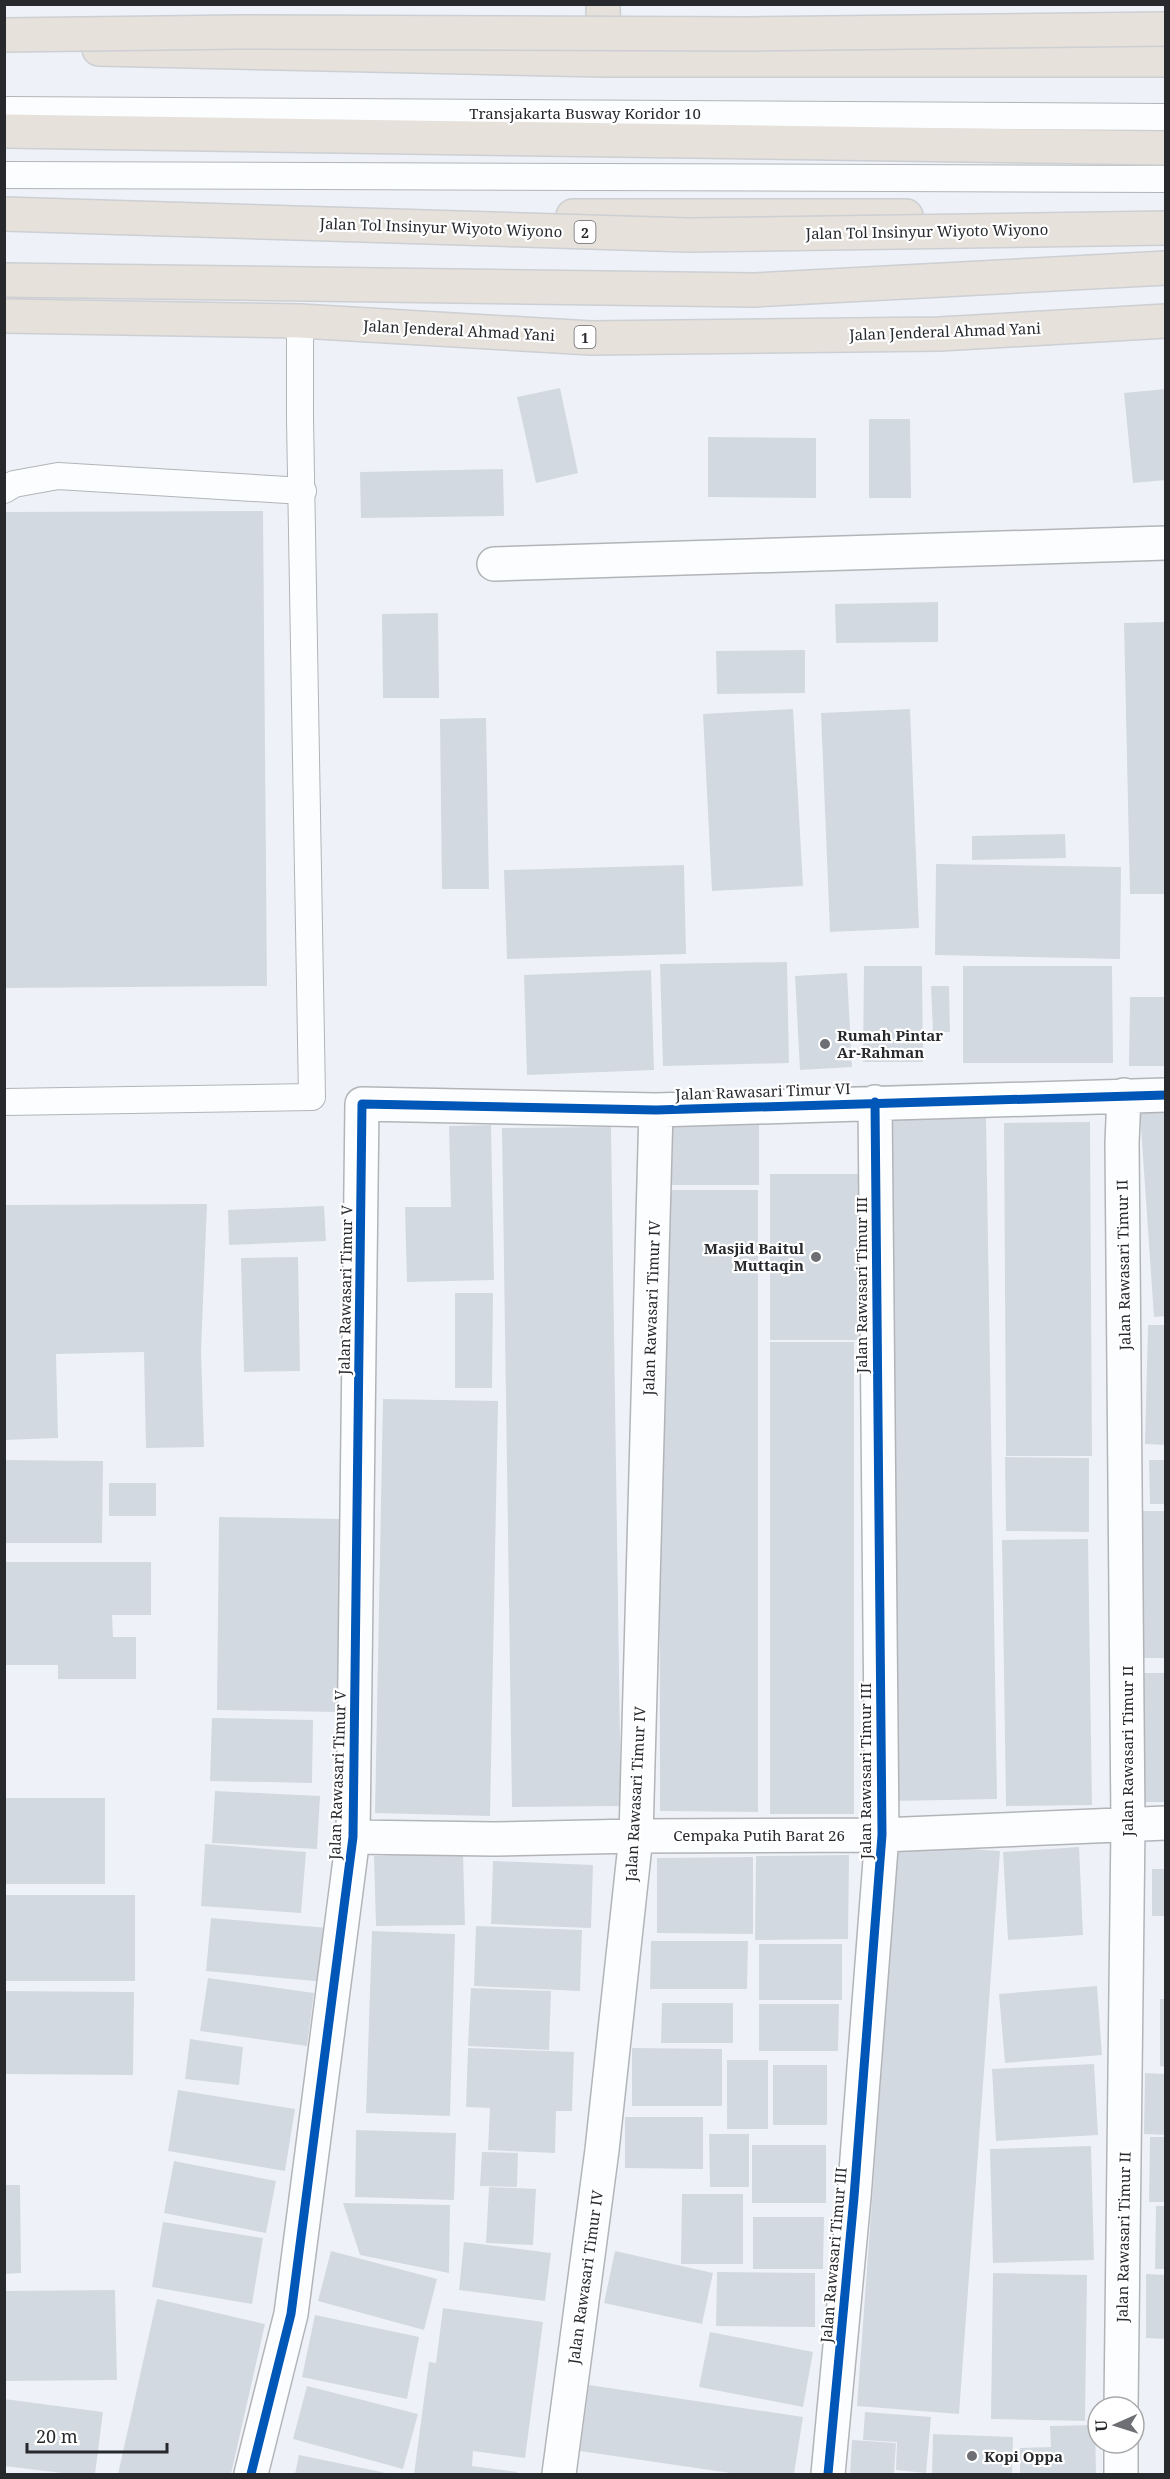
<svg xmlns="http://www.w3.org/2000/svg" width="1170" height="2479" font-family="'Noto Serif',serif">
	<style>
		.building { fill: #d3d9e1 }
		.lines { fill: none; stroke-linecap: round; stroke-linejoin: round }
		.lane-casing { stroke: #b2b4b8; stroke-width: 28 }
		.street-casing { stroke: #b2b4b8; stroke-width: 36 }
		.highway-casing { stroke: #cdcfd3; stroke-width: 36 }
		.lane { stroke: #fcfdfe; stroke-width: 26 }
		.street { stroke: #fcfdfe; stroke-width: 33 }
		.highway { stroke: #e6e1db; stroke-width: 33 }
		.highway-bridge-casing { stroke: #cdcfd3; stroke-width: 36; stroke-linecap: butt }
		.highway-bridge { stroke: #e6e1db; stroke-width: 33 }
		.cycleway-casing { stroke: #fff; stroke-width: 13 }
		.cycleway { stroke: #0057b8; stroke-width: 9 }
		.poi-dot { fill: #6d6f74; stroke: #fff; stroke-width: 2 }
		.labels { text-anchor: middle; dominant-baseline: central; stroke-width: 4.5; stroke-linejoin: round; paint-order: stroke }
		.shield { fill: #fff; stroke: #68696c; stroke-width: 1.5 }
		.shield-label { font-size: 14px; font-weight: bold; fill: #27292d }
		.street-label { font-size: 15px; fill: #27292d; stroke: #fff }
		.poi-label { font-size: 15px; font-weight: bold; fill: #27292d; stroke: #fff; text-anchor: start }
	</style>
	<rect width="100%" height="100%" fill="#eef2f8"/>
	<path class="building" d="M 560,388 L 578,473 L 536,483 L 517,397 Z
		M 1166,389 L 1166,480 L 1133,483 L 1124,393 Z
		M 869,419 L 910,419 L 911,498 L 869,498 Z
		M 708,437 L 816,438 L 816,498 L 708,497 Z
		M 503,469 L 504,516 L 361,518 L 360,472 Z
		M 263,511 L 267,986 L 4,988 L 4,512 Z
		M 938,602 L 938,642 L 836,643 L 835,604 Z
		M 438,613 L 439,698 L 383,698 L 382,614 Z
		M 1166,622 L 1166,894 L 1130,894 L 1124,623 Z
		M 805,650 L 805,693 L 717,694 L 716,651 Z
		M 793,709 L 803,886 L 712,891 L 703,714 Z
		M 910,709 L 919,928 L 830,932 L 821,713 Z
		M 486,718 L 489,889 L 442,889 L 440,719 Z
		M 1065,834 L 1066,858 L 972,860 L 972,836 Z
		M 936,864 L 1121,867 L 1120,959 L 935,955 Z
		M 684,865 L 686,954 L 507,959 L 504,870 Z
		M 787,962 L 789,1063 L 663,1066 L 660,964 Z
		M 864,966 L 922,966 L 923,1062 L 863,1062 Z
		M 963,966 L 1112,966 L 1113,1063 L 963,1063 Z
		M 651,970 L 654,1070 L 527,1075 L 524,975 Z
		M 847,973 L 852,1067 L 800,1070 L 795,976 Z
		M 931,986 L 949,986 L 950,1032 L 933,1032 Z
		M 1130,997 L 1166,997 L 1166,1066 L 1129,1066 Z
		M 1166,1112 L 1166,1316 L 1154,1317 L 1140,1113 Z
		M 986,1117 L 997,1799 L 893,1801 L 882,1119 Z
		M 659,1119 L 759,1120 L 759,1185 L 660,1185 Z
		M 1090,1122 L 1092,1456 L 1006,1456 L 1004,1123 Z
		M 491,1125 L 494,1280 L 407,1282 L 405,1207 L 451,1207 L 449,1126 Z
		M 611,1127 L 621,1806 L 512,1807 L 502,1128 Z
		M 770,1174 L 861,1174 L 862,1340 L 770,1340 Z
		M 659,1190 L 758,1190 L 758,1812 L 660,1811 Z
		M 207,1204 L 201,1351 L 204,1447 L 146,1448 L 144,1352 L 56,1354 L 58,1438 L 4,1440 L 4,1205 Z
		M 324,1206 L 326,1241 L 229,1245 L 228,1210 Z
		M 298,1257 L 300,1371 L 244,1372 L 241,1258 Z
		M 455,1293 L 493,1293 L 492,1388 L 455,1388 Z
		M 1148,1325 L 1166,1325 L 1166,1445 L 1145,1444 Z
		M 770,1342 L 854,1342 L 854,1814 L 770,1814 Z
		M 383,1399 L 498,1401 L 490,1816 L 375,1813 Z
		M 1005,1457 L 1089,1458 L 1089,1532 L 1006,1531 Z
		M 4,1460 L 103,1461 L 102,1543 L 4,1543 Z
		M 1149,1460 L 1166,1460 L 1166,1504 L 1150,1504 Z
		M 109,1483 L 156,1483 L 156,1516 L 109,1516 Z
		M 1139,1511 L 1166,1511 L 1166,1658 L 1141,1658 Z
		M 219,1517 L 341,1519 L 338,1712 L 217,1710 Z
		M 1088,1539 L 1092,1805 L 1006,1806 L 1002,1540 Z
		M 4,1562 L 151,1562 L 151,1615 L 112,1615 L 113,1637 L 136,1637 L 136,1679 L 58,1679 L 58,1665 L 4,1665 Z
		M 1143,1673 L 1166,1673 L 1166,1802 L 1140,1802 Z
		M 212,1718 L 313,1720 L 312,1783 L 210,1781 Z
		M 215,1791 L 320,1796 L 317,1849 L 212,1843 Z
		M 4,1798 L 105,1798 L 105,1884 L 4,1884 Z
		M 205,1844 L 306,1852 L 301,1913 L 201,1906 Z
		M 898,1844 L 1000,1851 L 959,2414 L 857,2406 Z
		M 1079,1847 L 1083,1935 L 1008,1940 L 1003,1852 Z
		M 463,1853 L 465,1925 L 376,1926 L 374,1856 Z
		M 849,1855 L 848,1939 L 755,1940 L 756,1856 Z
		M 753,1857 L 753,1934 L 657,1933 L 657,1858 Z
		M 493,1861 L 593,1865 L 591,1928 L 491,1924 Z
		M 1152,1869 L 1166,1869 L 1166,1916 L 1152,1916 Z
		M 4,1895 L 135,1895 L 135,1981 L 4,1981 Z
		M 211,1918 L 329,1928 L 325,1982 L 206,1971 Z
		M 476,1926 L 582,1930 L 580,1991 L 474,1986 Z
		M 372,1931 L 455,1934 L 450,2116 L 366,2113 Z
		M 651,1941 L 748,1941 L 747,1989 L 650,1989 Z
		M 759,1944 L 842,1944 L 842,2000 L 759,2000 Z
		M 208,1978 L 314,1993 L 307,2046 L 200,2031 Z
		M 1097,1986 L 1102,2055 L 1005,2063 L 999,1994 Z
		M 471,1988 L 551,1991 L 549,2050 L 468,2046 Z
		M 4,1991 L 134,1992 L 133,2075 L 4,2074 Z
		M 1160,1999 L 1166,1999 L 1166,2067 L 1160,2066 Z
		M 662,2003 L 733,2003 L 733,2043 L 661,2043 Z
		M 759,2004 L 839,2004 L 838,2051 L 759,2051 Z
		M 190,2039 L 243,2047 L 239,2085 L 185,2079 Z
		M 468,2048 L 574,2052 L 572,2111 L 556,2111 L 555,2153 L 488,2150 L 490,2108 L 466,2107 Z
		M 632,2048 L 722,2049 L 722,2106 L 632,2106 Z
		M 727,2060 L 768,2060 L 768,2129 L 727,2129 Z
		M 1094,2064 L 1098,2135 L 996,2141 L 992,2069 Z
		M 773,2065 L 827,2065 L 827,2125 L 773,2125 Z
		M 1145,2073 L 1166,2074 L 1166,2135 L 1144,2134 Z
		M 178,2090 L 295,2109 L 285,2171 L 168,2151 Z
		M 625,2117 L 703,2117 L 703,2169 L 625,2168 Z
		M 356,2130 L 456,2133 L 454,2200 L 355,2197 Z
		M 709,2134 L 749,2134 L 749,2187 L 710,2187 Z
		M 1150,2137 L 1166,2137 L 1166,2202 L 1149,2202 Z
		M 752,2145 L 826,2145 L 826,2203 L 752,2203 Z
		M 1091,2146 L 1094,2260 L 993,2263 L 990,2149 Z
		M 482,2152 L 518,2153 L 517,2187 L 480,2186 Z
		M 174,2161 L 276,2181 L 266,2233 L 164,2213 Z
		M 4,2185 L 20,2185 L 21,2273 L 4,2274 Z
		M 489,2187 L 536,2189 L 533,2245 L 486,2243 Z
		M 682,2194 L 743,2194 L 743,2264 L 681,2264 Z
		M 343,2203 L 450,2205 L 449,2273 L 360,2255 Z
		M 1156,2206 L 1166,2206 L 1166,2269 L 1155,2269 Z
		M 753,2217 L 824,2217 L 823,2269 L 753,2269 Z
		M 163,2222 L 263,2238 L 252,2304 L 152,2287 Z
		M 464,2242 L 551,2253 L 545,2301 L 459,2290 Z
		M 331,2251 L 437,2279 L 424,2330 L 318,2301 Z
		M 615,2251 L 713,2273 L 702,2324 L 604,2303 Z
		M 717,2272 L 815,2273 L 815,2327 L 716,2326 Z
		M 993,2273 L 1087,2275 L 1085,2421 L 991,2419 Z
		M 1146,2274 L 1166,2275 L 1166,2339 L 1146,2338 Z
		M 115,2290 L 117,2380 L 4,2381 L 4,2291 Z
		M 157,2299 L 265,2324 L 231,2474 L 118,2474 Z
		M 443,2308 L 543,2322 L 525,2458 L 473,2451 L 472,2466 L 517,2472 L 517,2474 L 414,2474 L 429,2362 L 436,2363 Z
		M 315,2315 L 419,2337 L 407,2399 L 302,2377 Z
		M 710,2332 L 813,2352 L 803,2407 L 699,2387 Z
		M 589,2385 L 803,2417 L 794,2474 L 737,2474 L 580,2451 Z
		M 307,2386 L 418,2414 L 403,2469 L 293,2439 Z
		M 4,2399 L 103,2412 L 95,2474 L 71,2474 L 4,2466 Z
		M 865,2412 L 931,2417 L 926,2473 L 896,2470 L 897,2442 L 863,2440 Z
		M 1095,2425 L 1096,2474 L 1020,2474 L 1020,2448 L 1051,2447 L 1050,2426 Z
		M 933,2434 L 1013,2437 L 1012,2474 L 932,2474 Z
		M 852,2440 L 896,2443 L 894,2474 L 850,2474 Z
		M 299,2455 L 386,2473 L 386,2474 L 295,2474 Z"/>
	<g class="lines">
		<g class="lane-casing">
			<path id="lane" d="M 4,110 L 1166,117
				M 4,175 L 1166,179
				M 4,490 L 14,484 L 58,476 L 303,491
				M 4,1102 L 312,1097 L 300,419 L 300,321"/>
		</g>
		<g class="street-casing">
			<path id="street" d="M 494,564 L 1166,543
				M 353,1837 L 494,1839 L 636,1836 L 882,1835 L 1166,1823
				M 1121,2407 L 1128,1825 L 1122,1143 L 1124,1095
				M 251,2474 L 291,2314 L 353,1837 L 362,1104 L 656,1110 L 1166,1095
				M 559,2474 L 602,2150 L 636,1836 L 656,1110
				M 828,2474 L 854,2197 L 882,1835 L 875,1102
				M 1121,2474 L 1121,2443"/>
		</g>
		<g class="highway-casing">
			<path id="highway" d="M 603,4 L 604,60
				M 99,49 L 604,60 L 1166,60
				M 4,131 L 1166,148
				M 573,216 L 906,216
				M 4,280 L 754,290 L 1166,268
				M 4,316 L 300,321 L 591,338 L 940,334 L 1166,321"/>
		</g>
		<use href="#lane" class="lane"/>
		<use href="#street" class="street"/>
		<use href="#highway" class="highway"/>
		<g class="highway-bridge-casing">
			<path id="highway-bridge" d="M 4,35 L 240,32 L 748,34 L 1166,29
				M 4,214 L 688,235 L 1166,228"/>
		</g>
		<use href="#highway-bridge" class="highway-bridge"/>
		<g class="cycleway-casing">
			<path id="cycleway" d="M 251,2474 L 291,2314 L 353,1837 L 362,1104 L 656,1110 L 1166,1095
				M 828,2474 L 854,2197 L 882,1835 L 875,1102"/>
		</g>
		<use href="#cycleway" class="cycleway"/>
	</g>
	<g class="poi-dot">
		<circle cx="825" cy="1044" r="6"/>
		<circle cx="816" cy="1257" r="6"/>
		<circle cx="972" cy="2456" r="6"/>
	</g>
	<g class="labels">
		<g class="shield">
			<rect x="574.5" y="221" width="21" height="22" rx="4.5"/>
			<rect x="574.5" y="326" width="21" height="22" rx="4.5"/>
		</g>
		<g class="shield-label">
			<text x="585" y="232">2</text>
			<text x="585" y="337">1</text>
		</g>
		<g class="street-label">
			<text x="585" y="113">Transjakarta Busway Koridor 10</text>
			<text transform="translate(441 227) rotate(2)">Jalan Tol Insinyur Wiyoto Wiyono</text>
			<text transform="translate(927 231) rotate(-1)">Jalan Tol Insinyur Wiyoto Wiyono</text>
			<text transform="translate(459 330) rotate(3)">Jalan Jenderal Ahmad Yani</text>
			<text transform="translate(945 331) rotate(-2)">Jalan Jenderal Ahmad Yani</text>
			<text transform="translate(763 1091) rotate(-2)">Jalan Rawasari Timur VI</text>
			<text transform="translate(1123 1265) rotate(-91)">Jalan Rawasari Timur II</text>
			<text transform="translate(861 1285) rotate(-90)">Jalan Rawasari Timur III</text>
			<text transform="translate(345 1290) rotate(-89)">Jalan Rawasari Timur V</text>
			<text transform="translate(651 1308) rotate(-88)">Jalan Rawasari Timur IV</text>
			<text transform="translate(1127 1751) rotate(-90)">Jalan Rawasari Timur II</text>
			<text transform="translate(865 1771) rotate(-90)">Jalan Rawasari Timur III</text>
			<text transform="translate(337 1775) rotate(-88)">Jalan Rawasari Timur V</text>
			<text transform="translate(635 1794) rotate(-87)">Jalan Rawasari Timur IV</text>
			<text x="759" y="1835">Cempaka Putih Barat 26</text>
			<text transform="translate(1123 2237) rotate(-89)">Jalan Rawasari Timur II</text>
			<text transform="translate(833 2255) rotate(-85)">Jalan Rawasari Timur III</text>
			<text transform="translate(585 2277) rotate(-82)">Jalan Rawasari Timur IV</text>
		</g>
		<g class="poi-label">
			<text x="837" y="1035">Rumah Pintar<tspan x="837" dy="17">Ar-Rahman</tspan></text>
			<text x="804" y="1248" text-anchor="end">Masjid Baitul<tspan x="804" dy="17">Muttaqin</tspan></text>
			<text x="984" y="2456">Kopi Oppa</text>
		</g>
	</g>
	<rect width="1170" height="2479" fill="none" stroke="#27292d" stroke-width="12"/>
	<g transform="translate(1116 2425) rotate(267)"><circle r="28" fill="#ffffff" stroke="#a9a9ab" stroke-width="1.5"/>
	<path d="M0-4.5L10 22L0 15L-10 22Z" fill="#6d6f74"/>
	<text y="-9" font-size="16" font-weight="bold" text-anchor="middle" fill="#27292d">U</text>
	</g>
	<path d="M27 2443v9h140v-9" fill="none" stroke="#27292d" stroke-width="3"/>
	<text x="36" y="2443" font-size="18" fill="#27292d" stroke="#ffffff" stroke-width="4.5" paint-order="stroke">20 m</text>
</svg>
